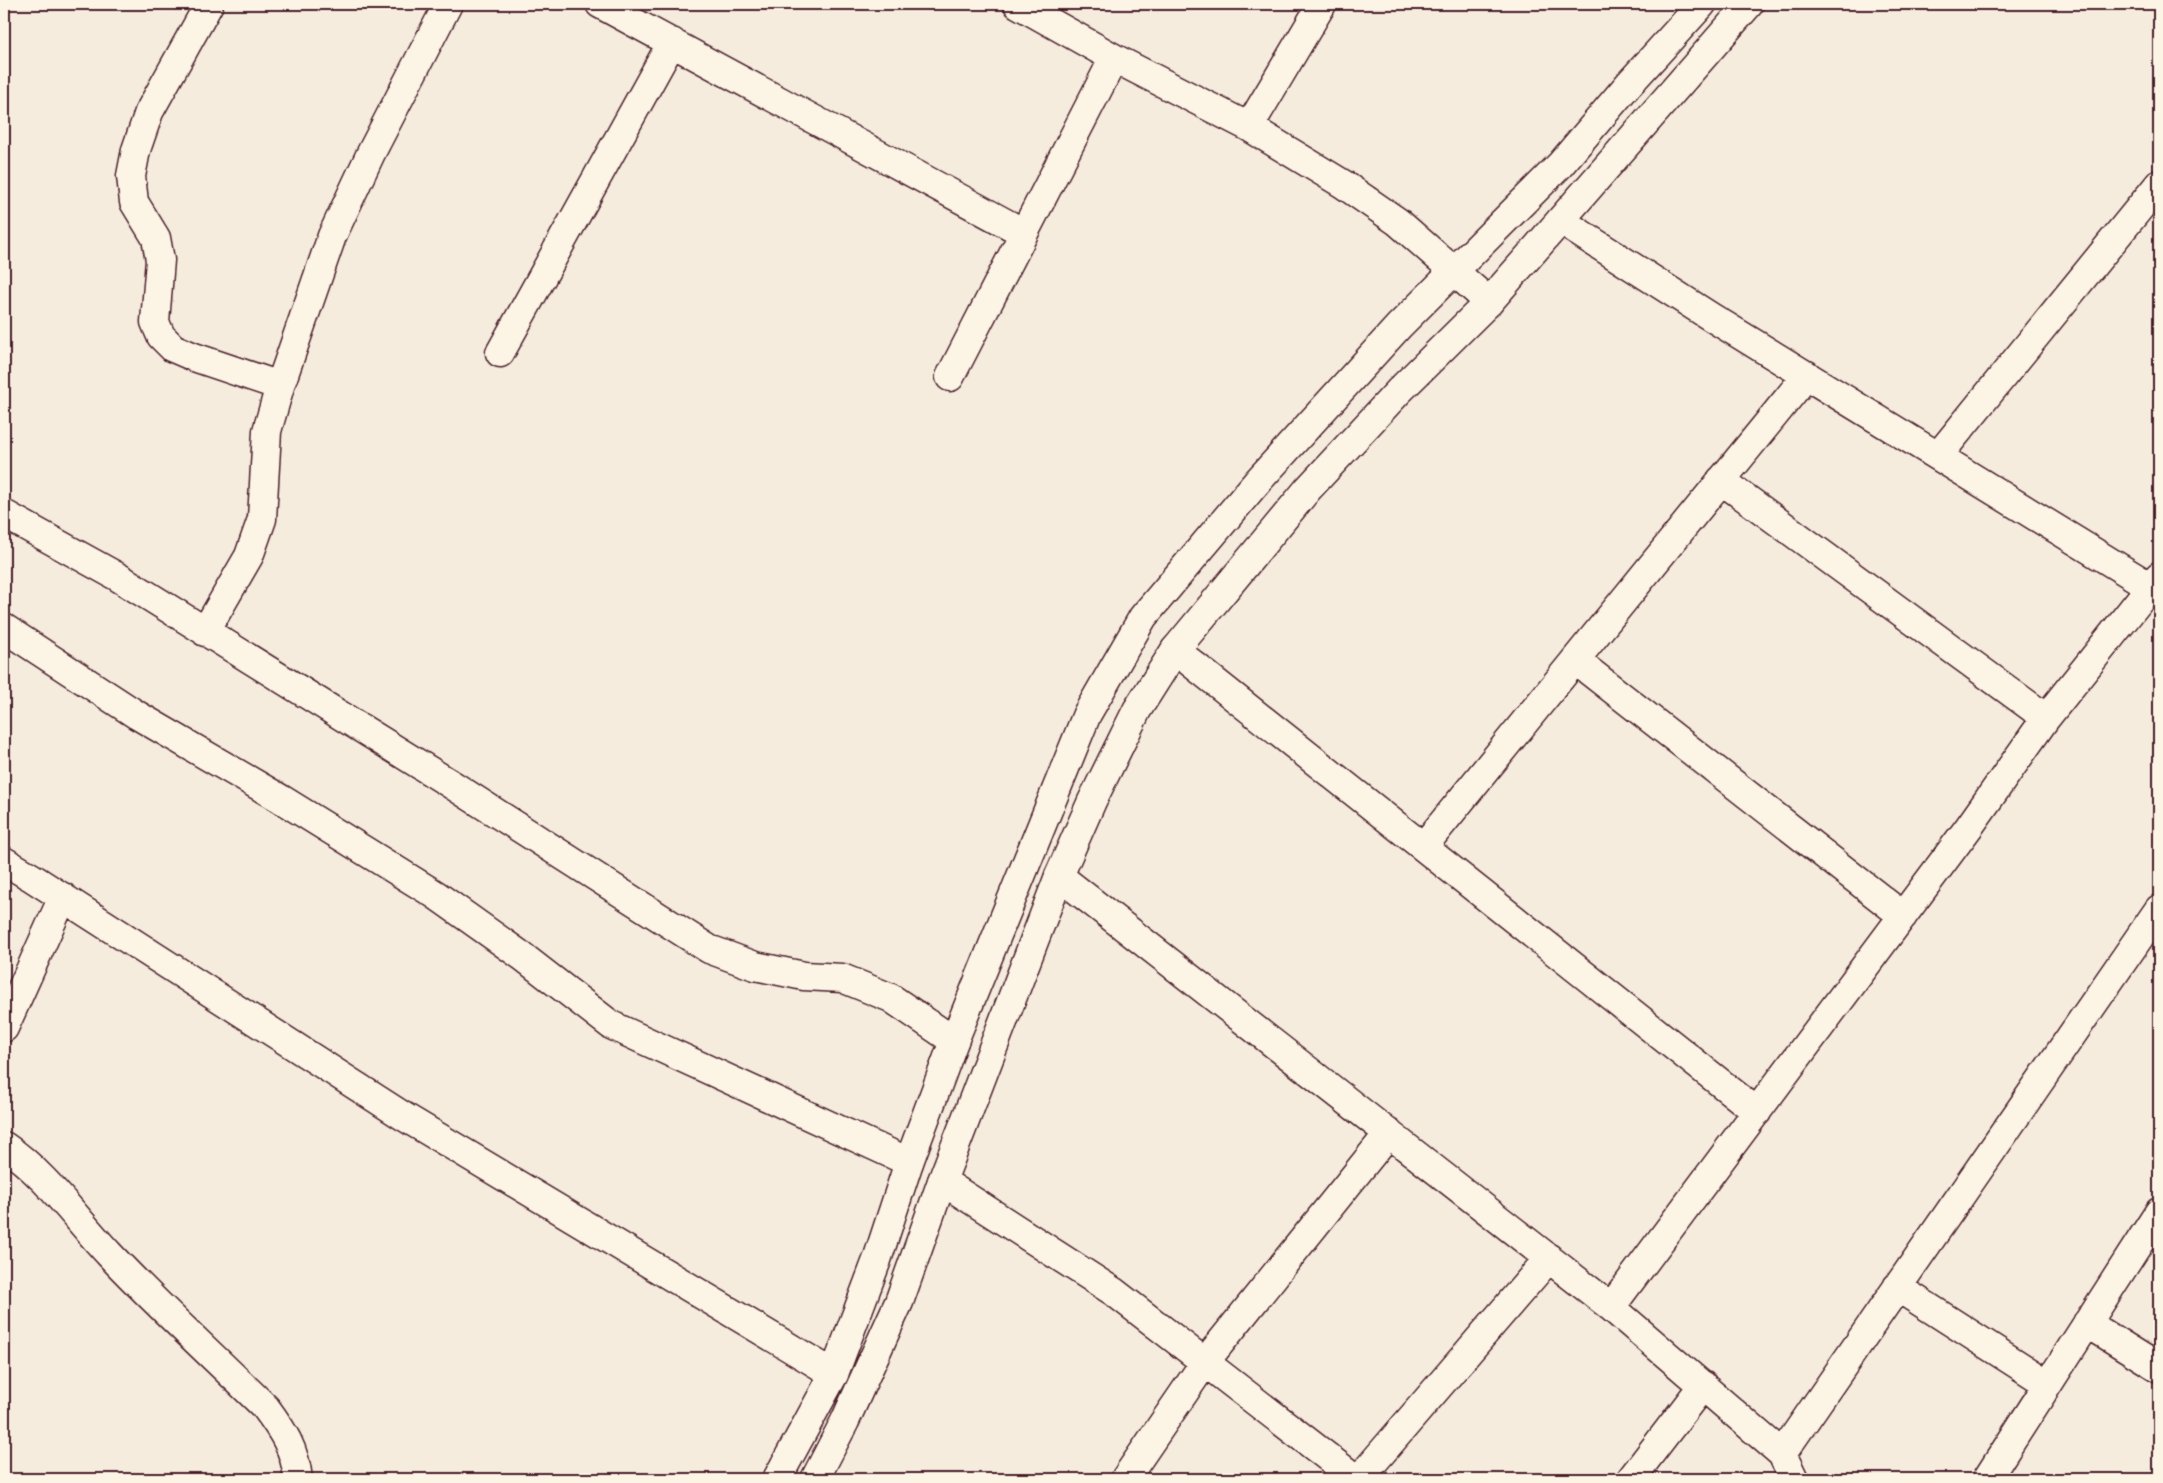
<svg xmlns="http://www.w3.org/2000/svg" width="2163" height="1483" font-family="Kalam,sans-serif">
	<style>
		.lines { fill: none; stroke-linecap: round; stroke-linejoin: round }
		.minor-casing { stroke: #4a1f2b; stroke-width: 31 }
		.tertiary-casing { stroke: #4a1f2b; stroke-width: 31 }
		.minor { stroke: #fcf5e5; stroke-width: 28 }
		.tertiary { stroke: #fcf5e5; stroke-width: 28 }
	</style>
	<rect width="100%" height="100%" fill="#f5ecde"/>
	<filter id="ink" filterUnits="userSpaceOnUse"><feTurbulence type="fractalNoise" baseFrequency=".02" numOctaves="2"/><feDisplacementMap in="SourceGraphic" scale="10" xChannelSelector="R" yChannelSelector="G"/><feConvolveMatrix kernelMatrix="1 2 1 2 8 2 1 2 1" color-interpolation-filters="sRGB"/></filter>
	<g filter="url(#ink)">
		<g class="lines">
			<g class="minor-casing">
				<path id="minor" d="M 209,4 L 149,112 L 136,150 L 131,176 L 134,202 L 156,238 L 160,260 L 155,322 L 161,336 L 173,348 L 194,357 L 280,386
					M 600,4 L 1024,233
					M 1018,4 L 1114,58 L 1249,127 L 1343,184 L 1398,222 L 1489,302
					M 1249,127 L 1322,4
					M 1561,221 L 1711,317 L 2159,592
					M 500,353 L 672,42
					M 950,377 L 1114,58
					M 1938,456 L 2159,184
					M 1721,480 L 2046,718
					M 4,514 L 118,577 L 454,786 L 709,949 L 755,966 L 804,976 L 842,978 L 891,998 L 954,1041
					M 4,628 L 137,715 L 281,799 L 436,895 L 522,956 L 611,1025 L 909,1162
					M 205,632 L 249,556 L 262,519 L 267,431 L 280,386 L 332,236 L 371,153 L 448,4
					M 1175,650 L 1757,1112
					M 1575,660 L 1903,916
					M 1423,847 L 1807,375
					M 4,861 L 31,877 L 403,1116 L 834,1374
					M 1059,876 L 1611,1307 L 1782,1454 L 1794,1479
					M 4,1028 L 63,897
					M 4,1146 C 46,1174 75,1218 110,1255 C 160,1308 214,1357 266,1408 C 283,1431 295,1449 298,1479
					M 942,1181 L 1114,1292 L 1356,1479
					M 1897,1287 L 2048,1384
					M 1611,1307 L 1969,827 L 2046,718 L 2159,576
					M 2087,1323 L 2159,1368
					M 1782,1454 L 2159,909
					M 1125,1479 L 1205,1362 L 1389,1133
					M 1359,1479 L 1549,1258
					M 1631,1479 L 1703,1385
					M 1987,1479 L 2159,1212"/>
			</g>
			<g class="tertiary-casing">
				<path id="tertiary" d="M 777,1479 L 834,1374 L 877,1260 L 909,1162 L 954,1041 L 1087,714 L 1143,617 L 1257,482 L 1399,326 L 1560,165 L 1628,85 L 1702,4
					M 815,1479 L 845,1421 L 899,1302 L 942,1181 L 1059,876 L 1092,801 L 1137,710 L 1175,650 L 1308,489 L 1399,391 L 1489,302 L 1749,4"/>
			</g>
			<use href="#minor" class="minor"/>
			<use href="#tertiary" class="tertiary"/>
		</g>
	</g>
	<rect width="2163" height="1483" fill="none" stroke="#fcf5e5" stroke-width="20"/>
	<rect x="10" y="10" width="2143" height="1463" fill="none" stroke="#4a1f2b" stroke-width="2" filter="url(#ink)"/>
</svg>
